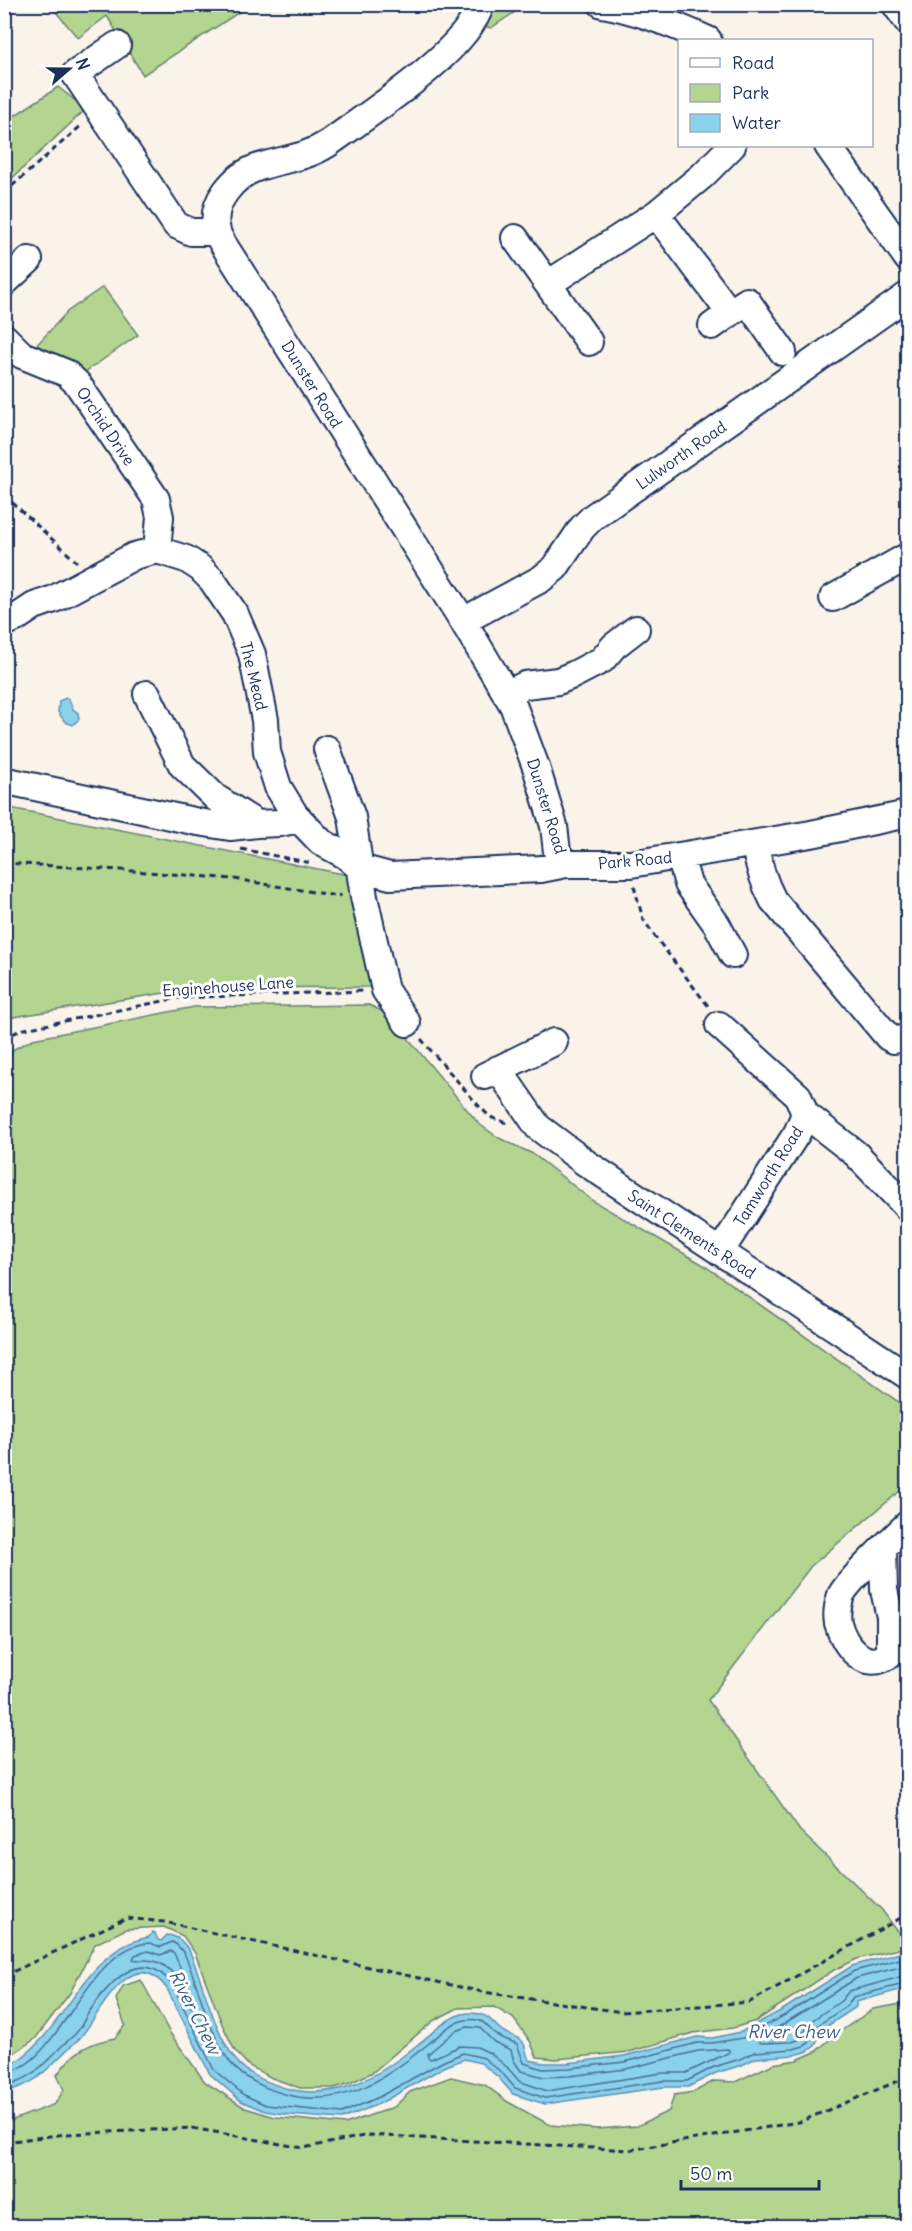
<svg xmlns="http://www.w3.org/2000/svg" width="912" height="2231" font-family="Delius,sans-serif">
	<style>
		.green { fill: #b3d58f; stroke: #678276; stroke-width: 1.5 }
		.water { fill: #8ad1ec; stroke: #5e90b3; stroke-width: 1.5 }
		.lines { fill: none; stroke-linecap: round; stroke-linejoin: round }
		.shore { stroke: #477097; stroke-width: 1.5 }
		.minor-casing { stroke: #1b2f5e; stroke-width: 30 }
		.path { stroke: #1b2f5e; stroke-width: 3; stroke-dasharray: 6 4.5; stroke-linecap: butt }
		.minor { stroke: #fff; stroke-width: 26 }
		.labels { text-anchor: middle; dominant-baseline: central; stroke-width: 6; stroke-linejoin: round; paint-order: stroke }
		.street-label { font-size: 16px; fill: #1b2f5e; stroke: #fff }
		.water-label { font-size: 18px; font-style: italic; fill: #3c6089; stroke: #fff }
	</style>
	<rect width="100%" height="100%" fill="#f9f3ea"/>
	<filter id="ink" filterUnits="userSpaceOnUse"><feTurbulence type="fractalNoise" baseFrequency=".0167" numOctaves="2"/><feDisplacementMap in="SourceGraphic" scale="12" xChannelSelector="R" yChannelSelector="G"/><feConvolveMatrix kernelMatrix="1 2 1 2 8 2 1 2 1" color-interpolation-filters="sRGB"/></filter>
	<g filter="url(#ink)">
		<path class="green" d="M 50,5 L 250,5 L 143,75 L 107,16 L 78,38 Z
			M 498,5 L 515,5 L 518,10 L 491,28 L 484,26 Z
			M 58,87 L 86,109 L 5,185 L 5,122 Z
			M 103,287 L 138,335 L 81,375 L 32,350 L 68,311 Z
			M 5,807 L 353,876 L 374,987 L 196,988 L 13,1017 L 5,1025 Z
			M 369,1005 L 388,1014 L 479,1124 L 499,1138 L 533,1154 L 593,1201 L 702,1264 L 907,1408 L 907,1485 L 811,1566 L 708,1700 L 800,1831 L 882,1910 L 907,1944 L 907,1947 L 857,1959 L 834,1970 L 756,2021 L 733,2028 L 693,2033 L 629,2052 L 556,2059 L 537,2057 L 530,2041 L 513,2018 L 494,2007 L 458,2008 L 433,2021 L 373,2072 L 350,2083 L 334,2088 L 300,2088 L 272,2078 L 249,2066 L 235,2051 L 222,2024 L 195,1953 L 183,1936 L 164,1927 L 126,1929 L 95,1944 L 70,1993 L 35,2039 L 5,2059 L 4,1061 L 14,1049 L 33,1039 L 194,1007 Z
			M 141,1980 L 170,2033 L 205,2082 L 245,2108 L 275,2117 L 345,2124 L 394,2107 L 410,2092 L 451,2077 L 485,2085 L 508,2102 L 550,2125 L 597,2129 L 637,2126 L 669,2111 L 674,2095 L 694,2092 L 714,2081 L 735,2082 L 773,2064 L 797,2060 L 815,2052 L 835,2035 L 873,2009 L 907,2003 L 907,2226 L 5,2226 L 5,2123 L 55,2104 L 64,2090 L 57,2075 C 73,2052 87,2043 115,2038 L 125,2025 L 116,1999 L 123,1986 Z"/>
		<path class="water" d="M 66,698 L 69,699 L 73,709 L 78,713 L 79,719 L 73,725 L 65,722 L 58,712 L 59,701 Z
			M 153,1932 L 155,1933 L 158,1940 L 161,1941 L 167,1935 C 178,1936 183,1942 189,1950 C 204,1984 213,2029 235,2059 C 246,2074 268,2083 285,2088 C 337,2102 378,2077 417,2045 C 436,2031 453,2008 479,2014 C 491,2016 495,2027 504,2032 C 509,2035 516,2036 521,2040 C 527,2045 525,2053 529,2060 L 544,2063 L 568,2063 L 624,2056 L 697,2037 L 712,2038 L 741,2032 L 784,2009 L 852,1966 L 907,1951 L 907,1988 L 856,2002 L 856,2007 L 821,2030 L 815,2046 L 806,2052 L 794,2055 L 756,2058 L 742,2065 L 716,2073 L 688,2087 L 664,2087 L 545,2104 L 513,2094 L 498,2077 L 481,2063 L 464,2059 L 444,2067 L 381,2103 L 342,2119 L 290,2115 L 265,2111 L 241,2101 L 210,2074 L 167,1989 C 131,1939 99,2017 79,2039 C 73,2045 67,2049 62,2055 C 40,2076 35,2084 5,2092 L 5,2068 C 68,2037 78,1951 149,1937 Z"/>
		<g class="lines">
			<path class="shore" d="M 148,1951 L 160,1955 L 171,1951 L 174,1953 L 196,2005 L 195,2008 L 191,2007 C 183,1990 176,1969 157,1962 C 149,1959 140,1961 133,1959 L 135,1955 Z
				M 908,1965 L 857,1978 L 761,2038 L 759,2042 L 762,2043 L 792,2042 L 800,2039 L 811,2021 L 841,2001 L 849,1991 L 908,1975
				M 468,2027 L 480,2028 L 494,2042 L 511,2050 L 514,2061 L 521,2071 L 544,2077 L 569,2076 L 626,2069 L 698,2051 L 728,2049 L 730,2052 L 686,2073 L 662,2073 L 547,2091 L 519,2081 L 507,2067 L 490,2053 L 477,2047 L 460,2046 L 431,2059 L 428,2058 L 428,2054 L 455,2031 Z
				M 4,2073 C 60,2067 86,1947 149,1943 C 153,1943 156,1946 161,1947 L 172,1942 L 177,1945 L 184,1953 C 200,1988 207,2030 230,2062 C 242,2079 265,2088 284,2094 C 342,2110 385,2079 428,2044 C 440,2035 450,2022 466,2020 C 487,2017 486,2029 500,2037 C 506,2040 512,2041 517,2044 L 524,2063 L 543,2069 L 569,2068 L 625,2062 L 697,2043 L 712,2043 L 743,2038 L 787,2014 L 854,1971 L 908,1957
				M 4,2086 C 31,2079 38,2070 57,2051 C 63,2044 71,2039 77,2032 C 82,2026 84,2019 89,2012 C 109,1983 142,1943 173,1986 L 214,2070 L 244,2095 L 266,2105 L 342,2113 L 379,2097 L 442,2062 L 463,2053 L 484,2058 L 502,2073 L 515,2088 L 545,2098 L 663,2081 L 687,2081 L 714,2067 L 740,2059 L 755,2052 L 793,2049 L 804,2046 L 809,2043 L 817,2026 L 848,2005 L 853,1997 L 908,1983"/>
			<g class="minor-casing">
				<path id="minor" d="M 481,4 C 467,51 370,113 329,143 C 304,159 286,158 259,167 C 234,175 209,203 217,231 C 218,237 222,242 225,247 L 463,621 L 513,705 L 536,767 L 554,826 L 557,852 L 566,864
					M 602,4 C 638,10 675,25 708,40
					M 895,4 L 908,22
					M 117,45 L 75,74 L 176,225 L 191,232 L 217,232
					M 828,146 L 908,259
					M 656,214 L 730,313
					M 515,238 L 589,342
					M 4,283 L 29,260
					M 548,284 L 656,214 L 702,176 L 732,146
					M 747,301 L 783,352
					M 712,326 L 744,303
					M 4,337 L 22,355 L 66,373 L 77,383 L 156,499 L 160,517 L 157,550
					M 833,598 L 908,556
					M 463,621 L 541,579 L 555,568 L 582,528 L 593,517 L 908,295
					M 4,623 L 16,618 L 34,606 L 54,599 L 134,556 L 157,550 L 186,559 L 200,568 L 212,580 L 235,614 L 252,654 L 265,720 L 267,752 L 278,787 L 295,815 L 321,842 L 345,855 L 360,868 L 390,876 L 541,869 L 566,864 L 631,864 L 811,834 L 908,814
					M 147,694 L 182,765 L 216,798 L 257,824 L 280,823 L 299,819
					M 506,694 L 525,685 L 558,681 L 573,675 L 602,660 L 614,646 L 636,629
					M 327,749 L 352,817 L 364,897 L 385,990 L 407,1023
					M 12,782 L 198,822 L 230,827 L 257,824
					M 755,844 C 758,865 763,881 773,900 L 888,1037 L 894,1040 L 908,1038
					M 680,856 L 688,884 L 717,925 L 733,955
					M 719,1025 L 798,1096 L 805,1114 L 797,1133 L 720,1252
					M 498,1069 L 538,1127 L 586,1163 L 908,1376
					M 485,1076 L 554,1042
					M 805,1114 L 856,1154 L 908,1208
					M 883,1549 L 884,1590 L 890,1617 L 890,1654 C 866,1674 844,1646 838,1623 C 836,1613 838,1604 841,1595 C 847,1582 894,1537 908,1524"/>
			</g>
			<path class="path" d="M 4,193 L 82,125
				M 4,495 L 77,562
				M 241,849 L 311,863
				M 4,863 L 121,870 L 234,879 L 337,896 L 341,895
				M 634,886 L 643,919 L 656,938 L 709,1007
				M 4,1039 L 20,1030 L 178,998 L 362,991
				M 421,1039 L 478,1105 L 490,1117 L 510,1124
				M 4,1976 L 126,1918 L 164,1922 L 483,1992 L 622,2012 L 750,2002 L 908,1914
				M 4,2142 L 66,2134 L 192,2128 L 303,2148 L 369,2135 L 629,2150 L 799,2122 L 908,2077"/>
			<use href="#minor" class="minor"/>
		</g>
	</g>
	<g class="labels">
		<g class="street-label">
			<text transform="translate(312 384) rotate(58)">Dunster Road</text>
			<text transform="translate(106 426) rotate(56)">Orchid Drive</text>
			<text transform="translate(681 455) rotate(-35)">Lulworth Road</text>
			<text transform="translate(254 676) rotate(76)">The Mead</text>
			<text transform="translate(547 806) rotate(73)">Dunster Road</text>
			<text transform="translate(635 860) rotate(-5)">Park Road</text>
			<text transform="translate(228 986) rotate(-4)">Enginehouse Lane</text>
			<text transform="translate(768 1176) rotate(-58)">Tamworth Road</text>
			<text transform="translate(692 1234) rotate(33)">Saint Clements Road</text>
		</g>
		<g class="water-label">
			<text transform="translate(195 2012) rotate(63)">River Chew</text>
			<text x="793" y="2031">River Chew</text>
		</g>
	</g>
	<rect width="912" height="2231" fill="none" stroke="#fff" stroke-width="24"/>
	<rect x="12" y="12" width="888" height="2207" fill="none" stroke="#1b2f5e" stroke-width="2" filter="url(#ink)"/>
	<rect x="678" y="39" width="195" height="108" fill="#ffffff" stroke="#a4acbf" stroke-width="1.5"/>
	<rect x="690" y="58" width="30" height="9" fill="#ffffff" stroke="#a4acbf" stroke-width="1.5"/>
	<text x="732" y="69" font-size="18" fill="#1b2f5e">Road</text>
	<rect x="690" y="84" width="30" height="18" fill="#b3d58f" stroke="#a4acbf" stroke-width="1.5"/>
	<text x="732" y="99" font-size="18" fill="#1b2f5e">Park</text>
	<rect x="690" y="114" width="30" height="18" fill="#8ad1ec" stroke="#a4acbf" stroke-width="1.5"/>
	<text x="732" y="129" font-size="18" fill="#1b2f5e">Water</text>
	<g transform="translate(69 69) rotate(70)" stroke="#ffffff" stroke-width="4.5" paint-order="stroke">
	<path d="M0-4.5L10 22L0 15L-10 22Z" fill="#1b2f5e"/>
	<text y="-9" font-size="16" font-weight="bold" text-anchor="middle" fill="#1b2f5e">N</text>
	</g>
	<path d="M681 2180v9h138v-9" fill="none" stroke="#1b2f5e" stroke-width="3"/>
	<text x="690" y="2180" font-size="18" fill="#1b2f5e" stroke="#ffffff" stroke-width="4.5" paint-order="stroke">50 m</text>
</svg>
